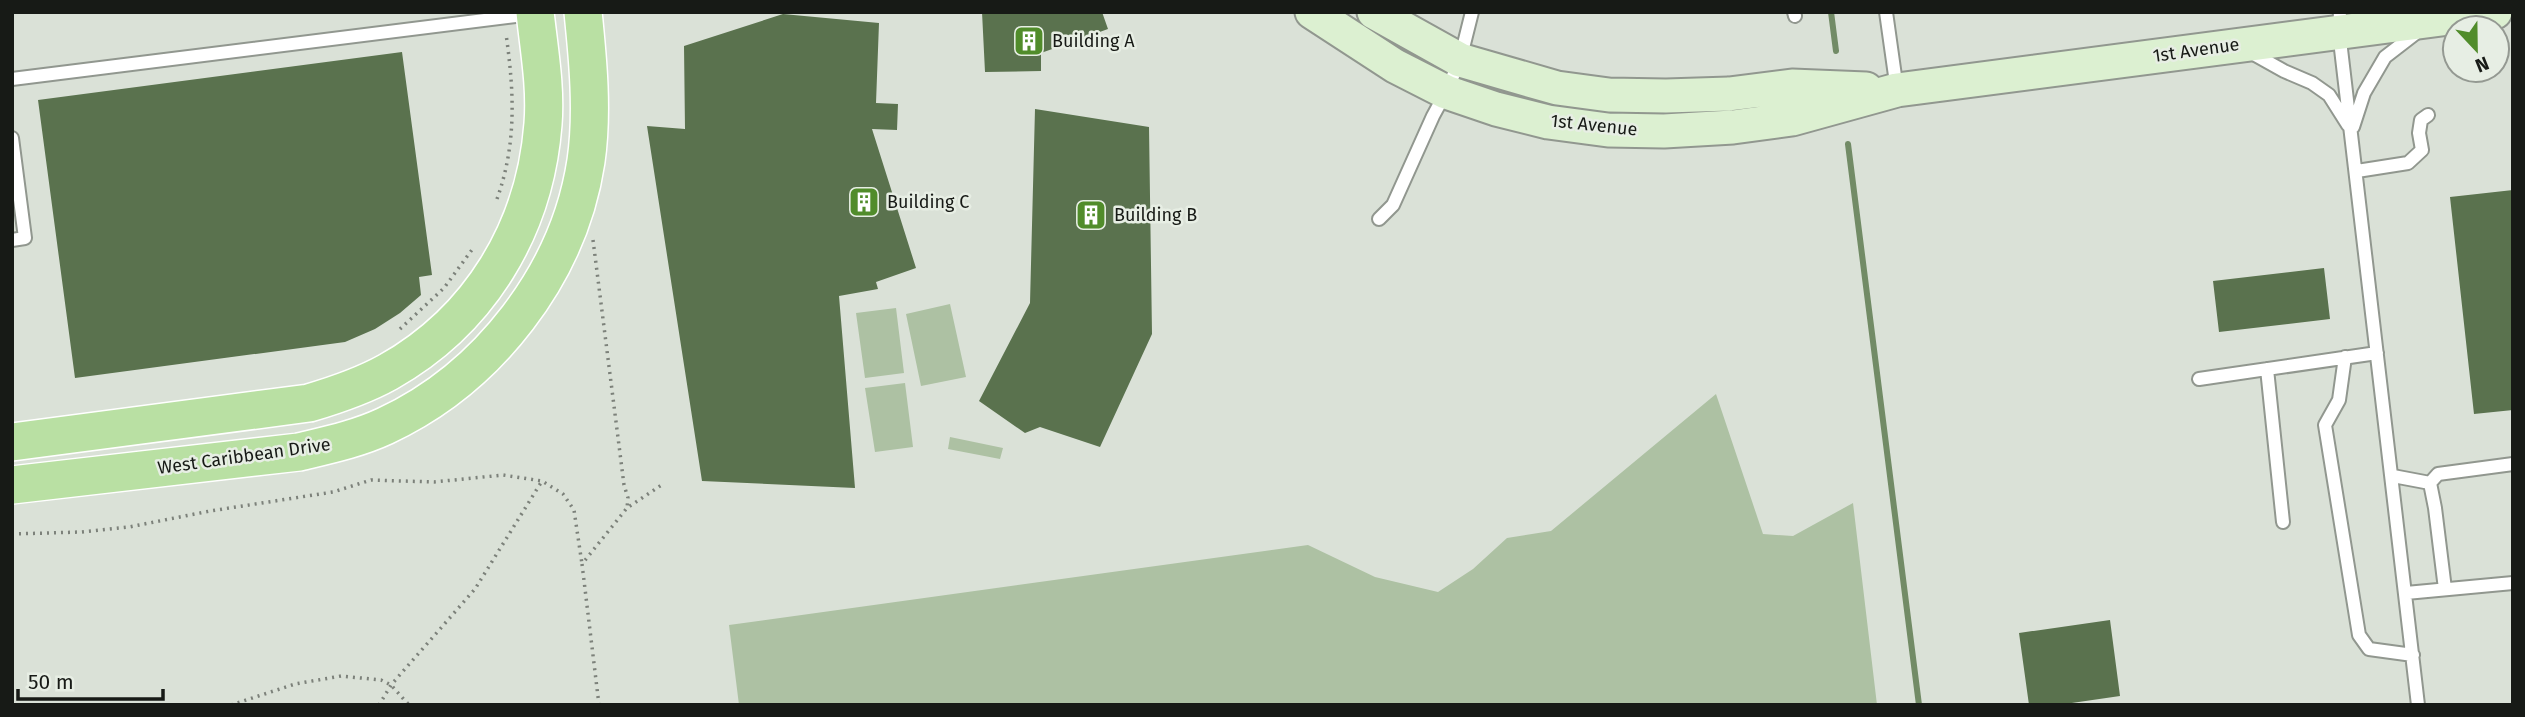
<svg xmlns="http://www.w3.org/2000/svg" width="2525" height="717" font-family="'Fira Sans',sans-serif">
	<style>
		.green { fill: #adc1a3 }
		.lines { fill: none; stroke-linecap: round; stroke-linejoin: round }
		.stream { stroke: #728b66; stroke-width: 6 }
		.building { fill: #5a724e }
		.lane-casing { stroke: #91978f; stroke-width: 16 }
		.secondary-casing { stroke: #91978f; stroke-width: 37 }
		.primary-casing { stroke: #fff; stroke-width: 40 }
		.path { stroke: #7c817a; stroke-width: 3.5; stroke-dasharray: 2 5; stroke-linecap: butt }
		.lane { stroke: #fff; stroke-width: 12 }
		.secondary { stroke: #dcf0d1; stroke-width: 33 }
		.primary { stroke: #b9e0a3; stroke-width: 37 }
		.labels { text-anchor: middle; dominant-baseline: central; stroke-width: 5; stroke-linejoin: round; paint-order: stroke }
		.poi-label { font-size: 18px; fill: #171a16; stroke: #e7eee4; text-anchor: start }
		.street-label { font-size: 18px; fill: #171a16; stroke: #e7eee4 }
	</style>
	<rect width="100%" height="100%" fill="#dae1d7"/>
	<path class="green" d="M 950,304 L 966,377 L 921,386 L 906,314 Z
		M 896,308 L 904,373 L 865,378 L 856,313 Z
		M 905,383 L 913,447 L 875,452 L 865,388 Z
		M 1716,394 L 1763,534 L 1793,536 L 1853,503 L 1877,705 L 739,705 L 729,625 L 1308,545 L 1375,577 L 1438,592 L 1473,569 L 1507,538 L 1551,531 Z
		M 950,437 L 1003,448 L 1000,459 L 948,449 Z"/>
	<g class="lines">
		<path class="stream" d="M 1831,12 L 1836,51
			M 1848,144 L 1919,705"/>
	</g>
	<path class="building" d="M 982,12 L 1102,12 L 1108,29 L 1041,53 L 1041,71 L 985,72 Z
		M 783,14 L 879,23 L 876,103 L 898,104 L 897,130 L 872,129 L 916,268 L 876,282 L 878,289 L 839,296 L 855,488 L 702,481 L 647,126 L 685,129 L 684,46 Z
		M 402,52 L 432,275 L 419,277 L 421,295 L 400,313 L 375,329 L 345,342 L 75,378 L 38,100 Z
		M 1035,109 L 1149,127 L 1152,334 L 1100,447 L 1040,427 L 1025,433 L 979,401 L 1030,303 Z
		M 2513,190 L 2513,410 L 2474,414 L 2450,197 Z
		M 2324,268 L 2330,319 L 2219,332 L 2213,281 Z
		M 2110,620 L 2120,696 L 2058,705 L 2029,705 L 2019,633 Z"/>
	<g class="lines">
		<g class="lane-casing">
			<path id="lane" d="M 1794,12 L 1795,16
				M 1886,12 L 1897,90
				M 2340,12 L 2339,32 L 2418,705
				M 2250,52 L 2284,71 L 2312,83 L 2329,95 L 2348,125
				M 12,79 L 532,14
				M 2353,127 L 2364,93 L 2385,57 L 2420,30
				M 12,138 L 25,238 L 12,240
				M 2357,171 L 2408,163 L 2422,150 L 2419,133 L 2421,120 L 2428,115
				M 1379,219 L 1393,205 L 1433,116 L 1446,92 L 1460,60 L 1472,12
				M 2345,357 L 2339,400 L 2325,425 L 2359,635 L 2369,649 L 2413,655
				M 2267,369 L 2283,522
				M 2199,379 L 2377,353
				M 2393,476 L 2430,483
				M 2430,483 L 2435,508 L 2445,589
				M 2430,483 L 2438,474 L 2513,464
				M 2406,593 L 2513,583"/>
		</g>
		<g class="secondary-casing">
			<path id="secondary" d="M 1312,12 L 1395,66 L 1446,92 L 1496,109 L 1548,122 L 1608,130 L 1664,131 L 1733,127 L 1792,119 L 1897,90 L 2495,12
				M 1374,12 L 1460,60 L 1557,88 L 1609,95 L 1666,96 L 1729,94 L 1792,86 L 1866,89"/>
		</g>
		<g class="primary-casing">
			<path id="primary" d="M 12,442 L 309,403 C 336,395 363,386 388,372 C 480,320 535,229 543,124 C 546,87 539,49 535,12
				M 12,485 L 299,452 C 328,445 357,439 385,426 C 488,378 569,274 586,161 C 593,113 588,60 583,12"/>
		</g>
		<path class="path" d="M 497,199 C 517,143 514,91 506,34
			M 593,240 L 624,485 L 628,498 L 627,508
			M 400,329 L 444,288 L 474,247
			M 12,534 L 81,532 L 129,527 L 210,511 L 333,492 L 371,480 L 434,482 L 503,475 L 542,481 L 563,494 L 574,510 L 582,564
			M 231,705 L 295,684 L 341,676 L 381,680 L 391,685 L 409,705
			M 379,705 L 391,685 L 475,589 L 542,481
			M 599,705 L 582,564 L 627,508 L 663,484"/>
		<use href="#lane" class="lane"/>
		<use href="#secondary" class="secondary"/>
		<use href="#primary" class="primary"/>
	</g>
	<defs>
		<g id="building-square" transform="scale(1.575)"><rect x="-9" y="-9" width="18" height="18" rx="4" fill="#518c2b" stroke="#e7eee4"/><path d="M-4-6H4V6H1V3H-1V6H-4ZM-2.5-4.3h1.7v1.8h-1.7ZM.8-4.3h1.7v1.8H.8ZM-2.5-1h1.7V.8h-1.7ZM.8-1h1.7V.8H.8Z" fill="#fff"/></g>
	</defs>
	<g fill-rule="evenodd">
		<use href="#building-square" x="1029" y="41"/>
		<use href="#building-square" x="864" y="202"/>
		<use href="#building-square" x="1091" y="215"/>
	</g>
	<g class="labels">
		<g class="poi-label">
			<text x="1052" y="41">Building A</text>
			<text x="887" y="202">Building C</text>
			<text x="1114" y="215">Building B</text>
		</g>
		<g class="street-label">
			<text transform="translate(2196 50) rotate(-8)">1st Avenue</text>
			<text transform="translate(1594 125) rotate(6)">1st Avenue</text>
			<text transform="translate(244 456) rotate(-8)">West Caribbean Drive</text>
		</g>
	</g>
	<rect width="2525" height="717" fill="none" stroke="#171a16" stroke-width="28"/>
	<g transform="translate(2476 49) rotate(158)"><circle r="33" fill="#e7eee4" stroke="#949992" stroke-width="2"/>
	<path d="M0-5L12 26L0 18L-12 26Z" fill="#518c2b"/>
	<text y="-10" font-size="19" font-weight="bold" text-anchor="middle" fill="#171a16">N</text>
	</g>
	<path d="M18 689v10h145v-10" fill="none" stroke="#171a16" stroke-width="3.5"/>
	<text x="28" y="689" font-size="21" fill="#171a16" stroke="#e7eee4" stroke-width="5" paint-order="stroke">50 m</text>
</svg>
